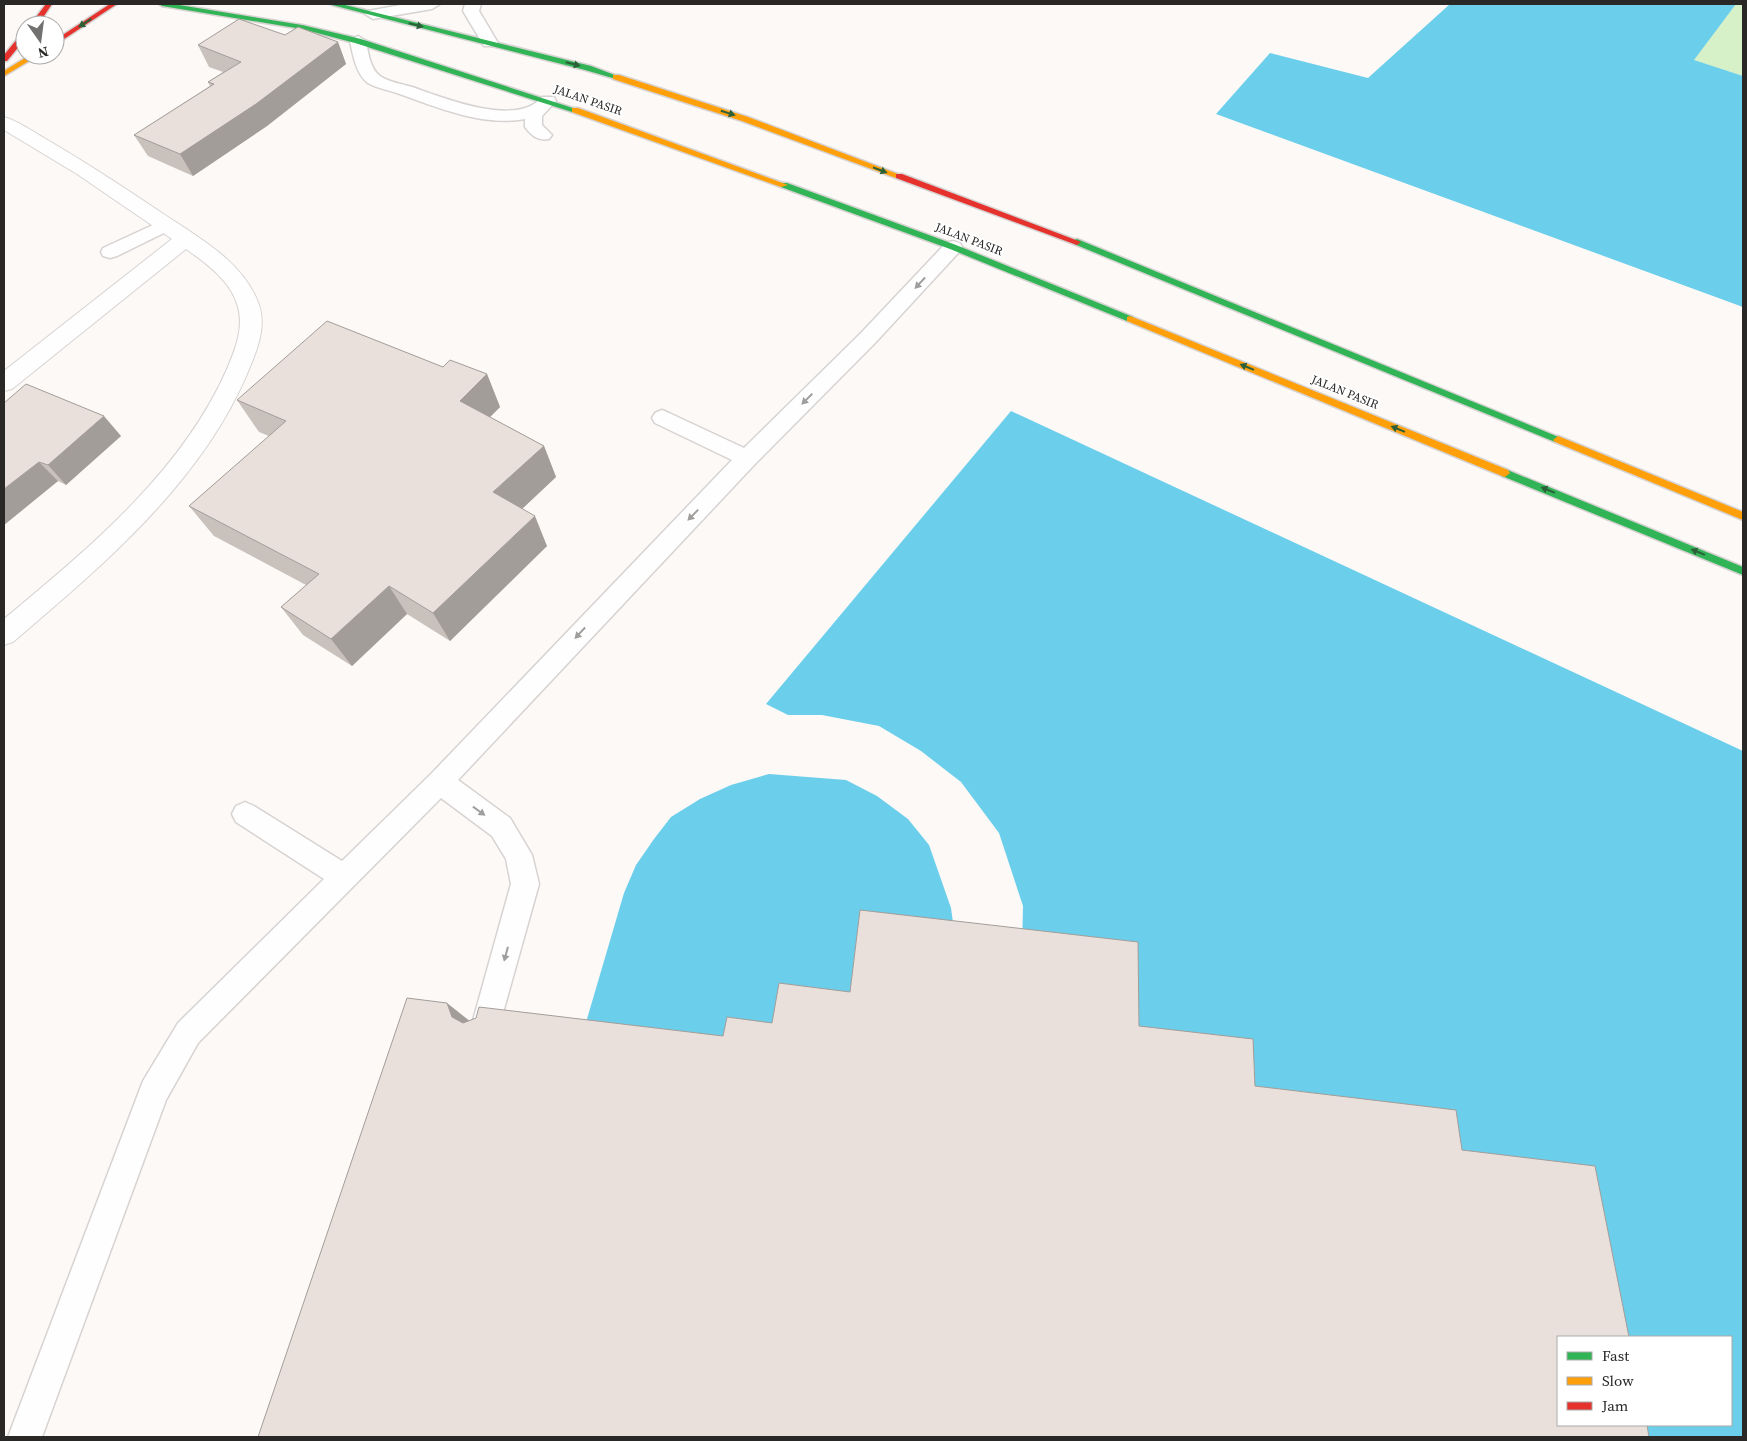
<svg xmlns="http://www.w3.org/2000/svg" width="1747" height="1441" font-family="'Source Serif 4',serif">
	<style>
		.green { fill: #d6f1c8 }
		.water { fill: #6bceeb }
		.lines { fill: none; stroke-linecap: round; stroke-linejoin: round }
		.lane-casing { stroke: #d6d3d2; stroke-width: 3 }
		.street-casing { stroke: #d6d3d2; stroke-width: 2 }
		.fast-casing { stroke: #d6d3d2; stroke-width: 3 }
		.slow-casing { stroke: #d6d3d2; stroke-width: 3 }
		.jam-casing { stroke: #d6d3d2; stroke-width: 3 }
		.lane { fill: #fffefe; fill-rule: evenodd }
		.street { fill: #fffefe; fill-rule: evenodd }
		.fast { fill: #30b455; fill-rule: evenodd }
		.slow { fill: #ff9f0a; fill-rule: evenodd }
		.jam { fill: #e5322d; fill-rule: evenodd }
		.wall { fill: #c8c1bc }
		.shaded-wall { fill: #a39d99 }
		.building { fill: #e9e0db; stroke: #a39d99 }
		.oneway { fill: #2c6039 }
		.oneway2 { fill: #9f9e9d }
		.labels { text-anchor: middle; dominant-baseline: central; stroke-width: 4; stroke-linejoin: round; paint-order: stroke }
		.far-street-label { font-size: 12px; fill: #292827; stroke: #fff }
	</style>
	<rect width="100%" height="100%" fill="#fcf9f7"/>
	<path class="green" d="M 1736,4 L 1743,4 L 1743,76 L 1693,60 Z"/>
	<path class="water" d="M 1450,4 L 1736,4 L 1694,60 L 1743,76 L 1743,307 L 1216,114 L 1270,53 L 1368,78 Z
		M 1011,411 L 1743,751 L 1743,1437 L 1603,1437 L 1601,1425 L 1731,1425 L 1731,1337 L 1585,1337 L 1236,1097 L 1127,1041 L 1022,948 L 1023,906 L 999,833 L 961,782 L 921,751 L 879,726 L 822,715 L 788,715 L 766,704 Z
		M 769,774 L 846,780 L 877,796 L 908,819 L 929,845 L 951,908 L 956,944 L 851,1011 L 777,1041 L 731,1053 L 582,1036 L 624,893 L 636,865 L 654,839 L 671,817 L 700,799 L 731,785 Z"/>
	<g class="lines">
		<g class="lane-casing">
			<path id="lane" d="M 406,4 L 440,4 L 432,9 L 373,19 L 365,14 L 368,11 Z
				M 465,4 L 481,4 L 479,11 L 498,43 L 496,46 L 484,46 L 463,11 Z
				M 358,36 L 366,41 C 368,52 370,69 380,76 C 388,82 402,84 412,87 C 444,98 517,128 542,97 L 554,97 L 556,101 L 542,116 L 542,125 L 552,135 L 549,139 C 538,141 532,136 525,127 L 525,119 C 483,127 436,107 397,93 C 388,90 376,88 368,83 C 356,74 353,55 350,41 Z
				M 166,219 L 172,221 L 175,225 L 172,229 L 117,256 L 110,258 L 103,256 L 101,252 L 103,248 Z
				M 953,241 L 960,243 L 962,247 L 960,251 L 875,343 L 755,464 L 458,780 L 510,818 L 532,855 L 539,884 L 497,1034 L 487,1039 L 477,1034 L 472,1024 L 511,884 L 506,859 L 492,836 L 441,798 L 198,1043 L 166,1100 L 42,1437 L 8,1437 L 143,1081 L 178,1023 L 324,879 L 236,822 L 232,814 L 236,806 L 245,802 L 254,806 L 342,861 L 431,774 L 732,460 L 655,423 L 652,418 L 655,413 L 662,410 L 669,413 L 744,448 L 861,333 L 946,243 Z"/>
		</g>
		<g class="street-casing">
			<path id="street" d="M 4,117 C 18,121 32,131 44,138 C 82,160 119,184 156,209 C 192,234 244,260 259,305 C 267,328 256,353 247,374 C 200,484 102,566 13,642 L 4,645 L 4,619 C 88,549 182,472 227,369 C 235,350 244,328 238,307 C 232,282 206,263 186,249 L 12,389 L 4,391 L 4,371 L 172,239 L 77,174 L 4,130 Z"/>
		</g>
		<g class="fast-casing">
			<path id="fast" d="M 159,4 L 173,4 L 302,25 L 361,39 L 579,110 L 572,112 L 355,43 L 302,29 L 162,6 Z
				M 331,4 L 341,4 L 591,66 L 620,77 L 616,79 L 585,70 L 332,5 Z
				M 781,183 L 787,183 L 956,245 L 1133,317 L 1134,319 L 1133,321 L 1127,321 L 950,249 L 781,187 Z
				M 1077,239 L 1561,438 L 1563,440 L 1561,442 L 1555,442 L 1074,244 L 1074,240 Z
				M 1505,469 L 1743,567 L 1743,575 L 1502,476 L 1500,473 Z"/>
		</g>
		<g class="slow-casing">
			<path id="slow" d="M 30,55 L 39,55 L 4,76 L 4,71 Z
				M 613,75 L 619,75 L 748,117 L 903,176 L 896,178 L 742,121 L 613,79 Z
				M 572,108 L 578,108 L 788,185 L 781,187 L 572,112 Z
				M 1130,316 L 1508,470 L 1510,473 L 1505,477 L 1502,476 L 1127,321 L 1127,317 Z
				M 1558,436 L 1743,512 L 1743,520 L 1555,442 L 1553,440 Z"/>
		</g>
		<g class="jam-casing">
			<path id="jam" d="M 46,4 L 52,4 L 38,25 L 30,25 Z
				M 110,4 L 117,4 L 55,45 L 55,40 Z
				M 22,33 L 25,33 L 25,39 L 7,61 L 4,61 L 4,55 Z
				M 896,174 L 902,174 L 1081,242 L 1077,245 L 1074,244 L 896,178 Z"/>
		</g>
		<use href="#lane" class="lane"/>
		<use href="#street" class="street"/>
		<use href="#fast" class="fast"/>
		<use href="#slow" class="slow"/>
		<use href="#jam" class="jam"/>
	</g>
	<path class="wall" d="M 285,35 L 338,42 L 346,64 L 267,126 L 193,176 L 148,156 L 134,135 L 210,86 L 208,82 L 223,72 L 209,67 L 198,45 Z
		M 487,374 L 500,407 L 490,417 L 544,446 L 556,477 L 522,509 L 547,546 L 450,641 L 407,614 L 352,666 L 303,635 L 281,607 L 306,585 L 214,536 L 189,506 L 269,436 L 259,432 L 237,400 Z
		M 4,403 L 121,436 L 66,485 L 58,481 L 4,525 Z"/>
	<path class="shaded-wall" d="M 338,42 L 346,64 L 267,126 L 193,176 L 180,154 Z
		M 487,374 L 500,407 L 474,433 L 460,401 Z
		M 104,416 L 121,436 L 66,485 L 48,465 Z
		M 544,446 L 556,477 L 507,523 L 493,492 Z
		M 39,462 L 58,481 L 4,525 L 4,489 Z
		M 535,516 L 547,546 L 450,641 L 433,613 Z
		M 389,586 L 407,614 L 352,666 L 331,639 Z
		M 447,1003 L 471,1022 L 475,1035 L 452,1017 Z"/>
	<path class="building" d="M 239,19 L 285,35 L 298,27 L 338,42 L 256,104 L 180,154 L 134,135 L 214,84 L 208,82 L 241,62 L 198,45 Z
		M 327,321 L 443,367 L 450,360 L 487,374 L 460,401 L 544,446 L 493,492 L 535,516 L 433,613 L 389,586 L 331,639 L 281,607 L 319,574 L 189,506 L 286,421 L 237,400 Z
		M 26,384 L 104,416 L 48,465 L 39,462 L 4,489 L 4,403 Z
		M 860,910 L 1138,942 L 1139,1026 L 1253,1039 L 1255,1086 L 1456,1110 L 1462,1150 L 1595,1166 L 1629,1337 L 1558,1337 L 1558,1425 L 1647,1425 L 1649,1437 L 258,1437 L 407,998 L 447,1003 L 452,1017 L 463,1023 L 476,1018 L 479,1007 L 723,1036 L 727,1017 L 772,1023 L 779,983 L 850,992 Z"/>
	<defs><path id="oneway-solid" d="M-6-.8H1V-3.2L6.5 0L1 3.2V.8H-6Z" transform="scale(1.25)"/></defs>
	<g class="oneway">
		<use href="#oneway-solid" transform="translate(85 23) rotate(147)"/>
		<use href="#oneway-solid" transform="translate(416 25) rotate(14)"/>
		<use href="#oneway-solid" transform="translate(573 64) rotate(14)"/>
		<use href="#oneway-solid" transform="translate(728 113) rotate(18)"/>
		<use href="#oneway-solid" transform="translate(880 170) rotate(21)"/>
		<use href="#oneway-solid" transform="translate(1247 367) rotate(-158)"/>
		<use href="#oneway-solid" transform="translate(1398 429) rotate(-158)"/>
		<use href="#oneway-solid" transform="translate(1548 490) rotate(-158)"/>
		<use href="#oneway-solid" transform="translate(1698 552) rotate(-158)"/>
	</g>
	<g class="oneway2">
		<use href="#oneway-solid" transform="translate(920 283) rotate(133)"/>
		<use href="#oneway-solid" transform="translate(807 399) rotate(135)"/>
		<use href="#oneway-solid" transform="translate(693 515) rotate(134)"/>
		<use href="#oneway-solid" transform="translate(580 633) rotate(133)"/>
		<use href="#oneway-solid" transform="translate(479 811) rotate(36)"/>
		<use href="#oneway-solid" transform="translate(506 954) rotate(105)"/>
	</g>
	<g class="labels">
		<g class="far-street-label">
			<text transform="translate(588 100) rotate(19)">JALAN PASIR</text>
			<text transform="translate(969 239) rotate(21)">JALAN PASIR</text>
			<text transform="translate(1345 392) rotate(22)">JALAN PASIR</text>
		</g>
	</g>
	<rect width="1747" height="1441" fill="none" stroke="#292827" stroke-width="10"/>
	<rect x="1557" y="1336" width="175" height="90" fill="#ffffff" stroke="#a9a9a9"/>
	<rect x="1567" y="1352" width="25" height="8" fill="#30b455" stroke="#a9a9a9"/>
	<text x="1602" y="1361" font-size="15" fill="#292827">Fast</text>
	<rect x="1567" y="1377" width="25" height="8" fill="#ff9f0a" stroke="#a9a9a9"/>
	<text x="1602" y="1386" font-size="15" fill="#292827">Slow</text>
	<rect x="1567" y="1402" width="25" height="8" fill="#e5322d" stroke="#a9a9a9"/>
	<text x="1602" y="1411" font-size="15" fill="#292827">Jam</text>
	<g transform="translate(40 40) rotate(166)"><circle r="24" fill="#ffffff" stroke="#a9a9a9"/>
	<path d="M0-4L9 19L0 12L-9 19Z" fill="#737170"/>
	<text y="-8" font-size="14" font-weight="bold" text-anchor="middle" fill="#292827">N</text>
	</g>
</svg>
